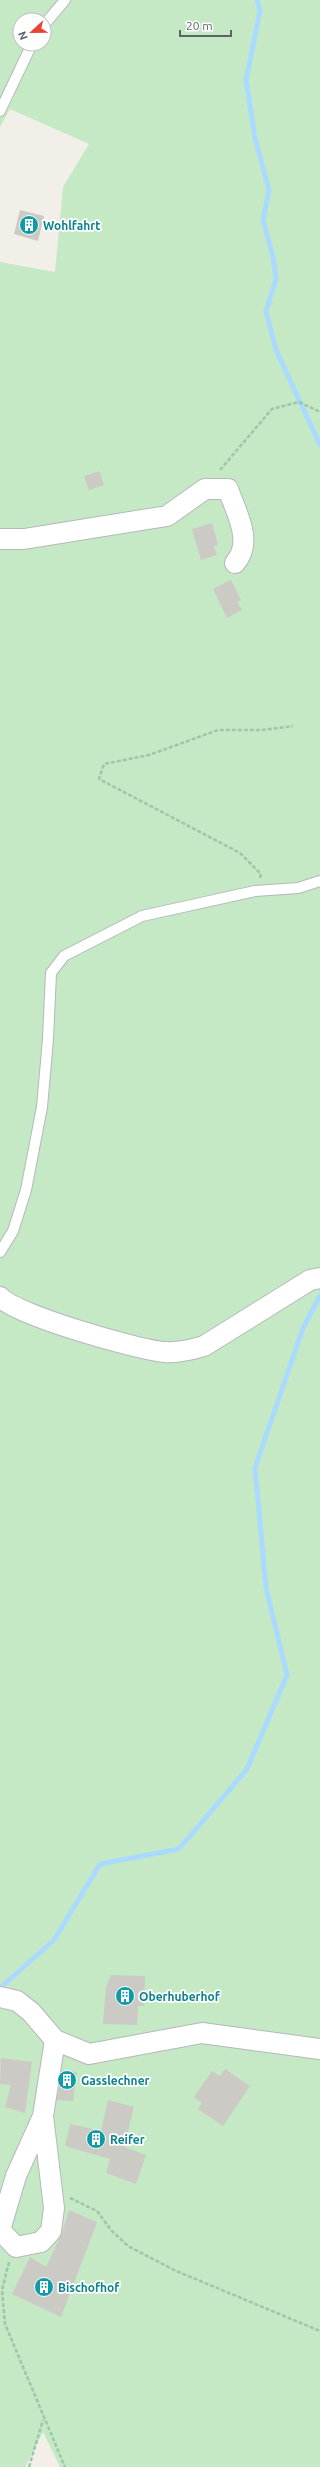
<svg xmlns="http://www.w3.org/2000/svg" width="320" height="2467" font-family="Ubuntu,sans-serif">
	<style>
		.green { fill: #c5e8c5; fill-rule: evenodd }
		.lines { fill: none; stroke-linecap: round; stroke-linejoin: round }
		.stream { stroke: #aadaff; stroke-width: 5 }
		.building { fill: #cccac5 }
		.service-casing { stroke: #b5b8bc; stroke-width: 12 }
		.minor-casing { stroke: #b5b8bc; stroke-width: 22 }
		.path { stroke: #9cc7a9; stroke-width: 2.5; stroke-dasharray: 4 2; stroke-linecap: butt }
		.service { stroke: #fff; stroke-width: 10 }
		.minor { stroke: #fff; stroke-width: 20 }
		.labels { text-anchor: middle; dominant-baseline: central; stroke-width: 3.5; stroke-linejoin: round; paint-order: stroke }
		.culture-label { font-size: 12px; font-weight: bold; fill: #0d838f; stroke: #fff; text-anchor: start }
	</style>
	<rect width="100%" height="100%" fill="#f1efe8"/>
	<path class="green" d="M 0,0 L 320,0 L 320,2467 L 60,2467 L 43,2432 L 25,2467 L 0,2467 L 0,262 L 55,272 L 63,187 L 89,144 L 10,109 L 0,127 ZM 20,20 L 44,20 L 44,44 L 20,44 Z"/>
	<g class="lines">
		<path class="stream" d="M 257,0 L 260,11 L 246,80 L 255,138 L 269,190 L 263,220 L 273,257 L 276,279 L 266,311 L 276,350 L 320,445
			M 0,1988 L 54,1940 L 100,1864 L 179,1849 L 247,1769 L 287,1675 L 266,1588 L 255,1468 L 303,1328 L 320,1296"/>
	</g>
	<path class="building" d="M 20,210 L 44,216 L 38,241 L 14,234 Z
		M 99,471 L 104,485 L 89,490 L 84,476 Z
		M 212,523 L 218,545 L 214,546 L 217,555 L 201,560 L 192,529 Z
		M 231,580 L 241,600 L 237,602 L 242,610 L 227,618 L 213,589 Z
		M 111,1975 L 145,1976 L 144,2006 L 138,2006 L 137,2025 L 103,2024 L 106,1987 Z
		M 1,2058 L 32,2062 L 25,2113 L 5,2107 L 11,2085 L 0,2084 Z
		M 225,2069 L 250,2086 L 223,2126 L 198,2109 L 202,2103 L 194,2097 L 212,2071 L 220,2076 Z
		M 62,2070 L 77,2072 L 73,2101 L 57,2100 Z
		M 108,2100 L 134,2107 L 124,2147 L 146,2155 L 136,2184 L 106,2173 L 110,2159 L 65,2146 L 70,2124 L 101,2131 Z
		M 69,2210 L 97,2222 L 61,2317 L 12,2294 L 30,2257 L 46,2267 L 62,2233 Z"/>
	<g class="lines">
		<g class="service-casing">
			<path id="service" d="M 44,25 L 65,0
				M 0,111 L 32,44
				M 0,1252 L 13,1231 L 26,1190 L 42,1107 L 48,1039 L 51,973 L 64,956 L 142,916 L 255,891 L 298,888 L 320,881"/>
		</g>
		<g class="minor-casing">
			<path id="minor" d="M 0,539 L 24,539 L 167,516 L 205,489 L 228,489 C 236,512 254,542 235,563
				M 0,1297 C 16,1315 138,1350 165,1352 C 179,1353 191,1350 204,1346 L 310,1280 L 320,1278
				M 0,1997 L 17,2001 L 31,2012 L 55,2040 L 89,2054 L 202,2033 L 320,2049
				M 43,2116 L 16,2176 L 0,2230 L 16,2247 L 41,2242 L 51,2231 L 54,2208 L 43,2116 L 55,2040"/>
		</g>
		<path class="path" d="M 220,470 L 272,409 L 299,402 L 320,412
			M 260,878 L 261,874 L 240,853 L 99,779 L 104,764 L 149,755 L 218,730 L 261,730 L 293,726
			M 70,2198 L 97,2211 L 111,2230 L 128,2246 L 174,2270 L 320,2331
			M 9,2262 L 2,2290 L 5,2324 L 65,2467
			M 29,2467 L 43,2420"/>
		<use href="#service" class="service"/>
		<use href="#minor" class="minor"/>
	</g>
	<defs>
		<g id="building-disc" transform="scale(1)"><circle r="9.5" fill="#0f9aa8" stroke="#fff"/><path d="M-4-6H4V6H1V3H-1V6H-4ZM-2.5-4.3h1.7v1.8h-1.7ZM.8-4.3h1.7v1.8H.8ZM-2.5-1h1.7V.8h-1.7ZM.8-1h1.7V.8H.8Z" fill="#fff"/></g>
	</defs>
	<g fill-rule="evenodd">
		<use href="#building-disc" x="29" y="225"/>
		<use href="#building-disc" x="125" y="1996"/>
		<use href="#building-disc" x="67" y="2080"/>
		<use href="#building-disc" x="96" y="2139"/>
		<use href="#building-disc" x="44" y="2287"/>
	</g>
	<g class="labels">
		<g class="culture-label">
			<text x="43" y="225">Wohlfahrt</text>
			<text x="139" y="1996">Oberhuberhof</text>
			<text x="81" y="2080">Gasslechner</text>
			<text x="110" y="2139">Reifer</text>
			<text x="58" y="2287">Bischofhof</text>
		</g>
	</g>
	<g transform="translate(32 32) rotate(248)"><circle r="19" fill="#ffffff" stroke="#bfc1c3"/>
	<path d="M0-3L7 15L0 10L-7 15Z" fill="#ea4335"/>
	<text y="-6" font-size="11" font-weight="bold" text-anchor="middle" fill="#5f6368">N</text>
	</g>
	<path d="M180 30v6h51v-6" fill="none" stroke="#5f6368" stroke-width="2"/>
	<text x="186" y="30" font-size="12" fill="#5f6368" stroke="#ffffff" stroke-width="3" paint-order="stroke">20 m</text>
</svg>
